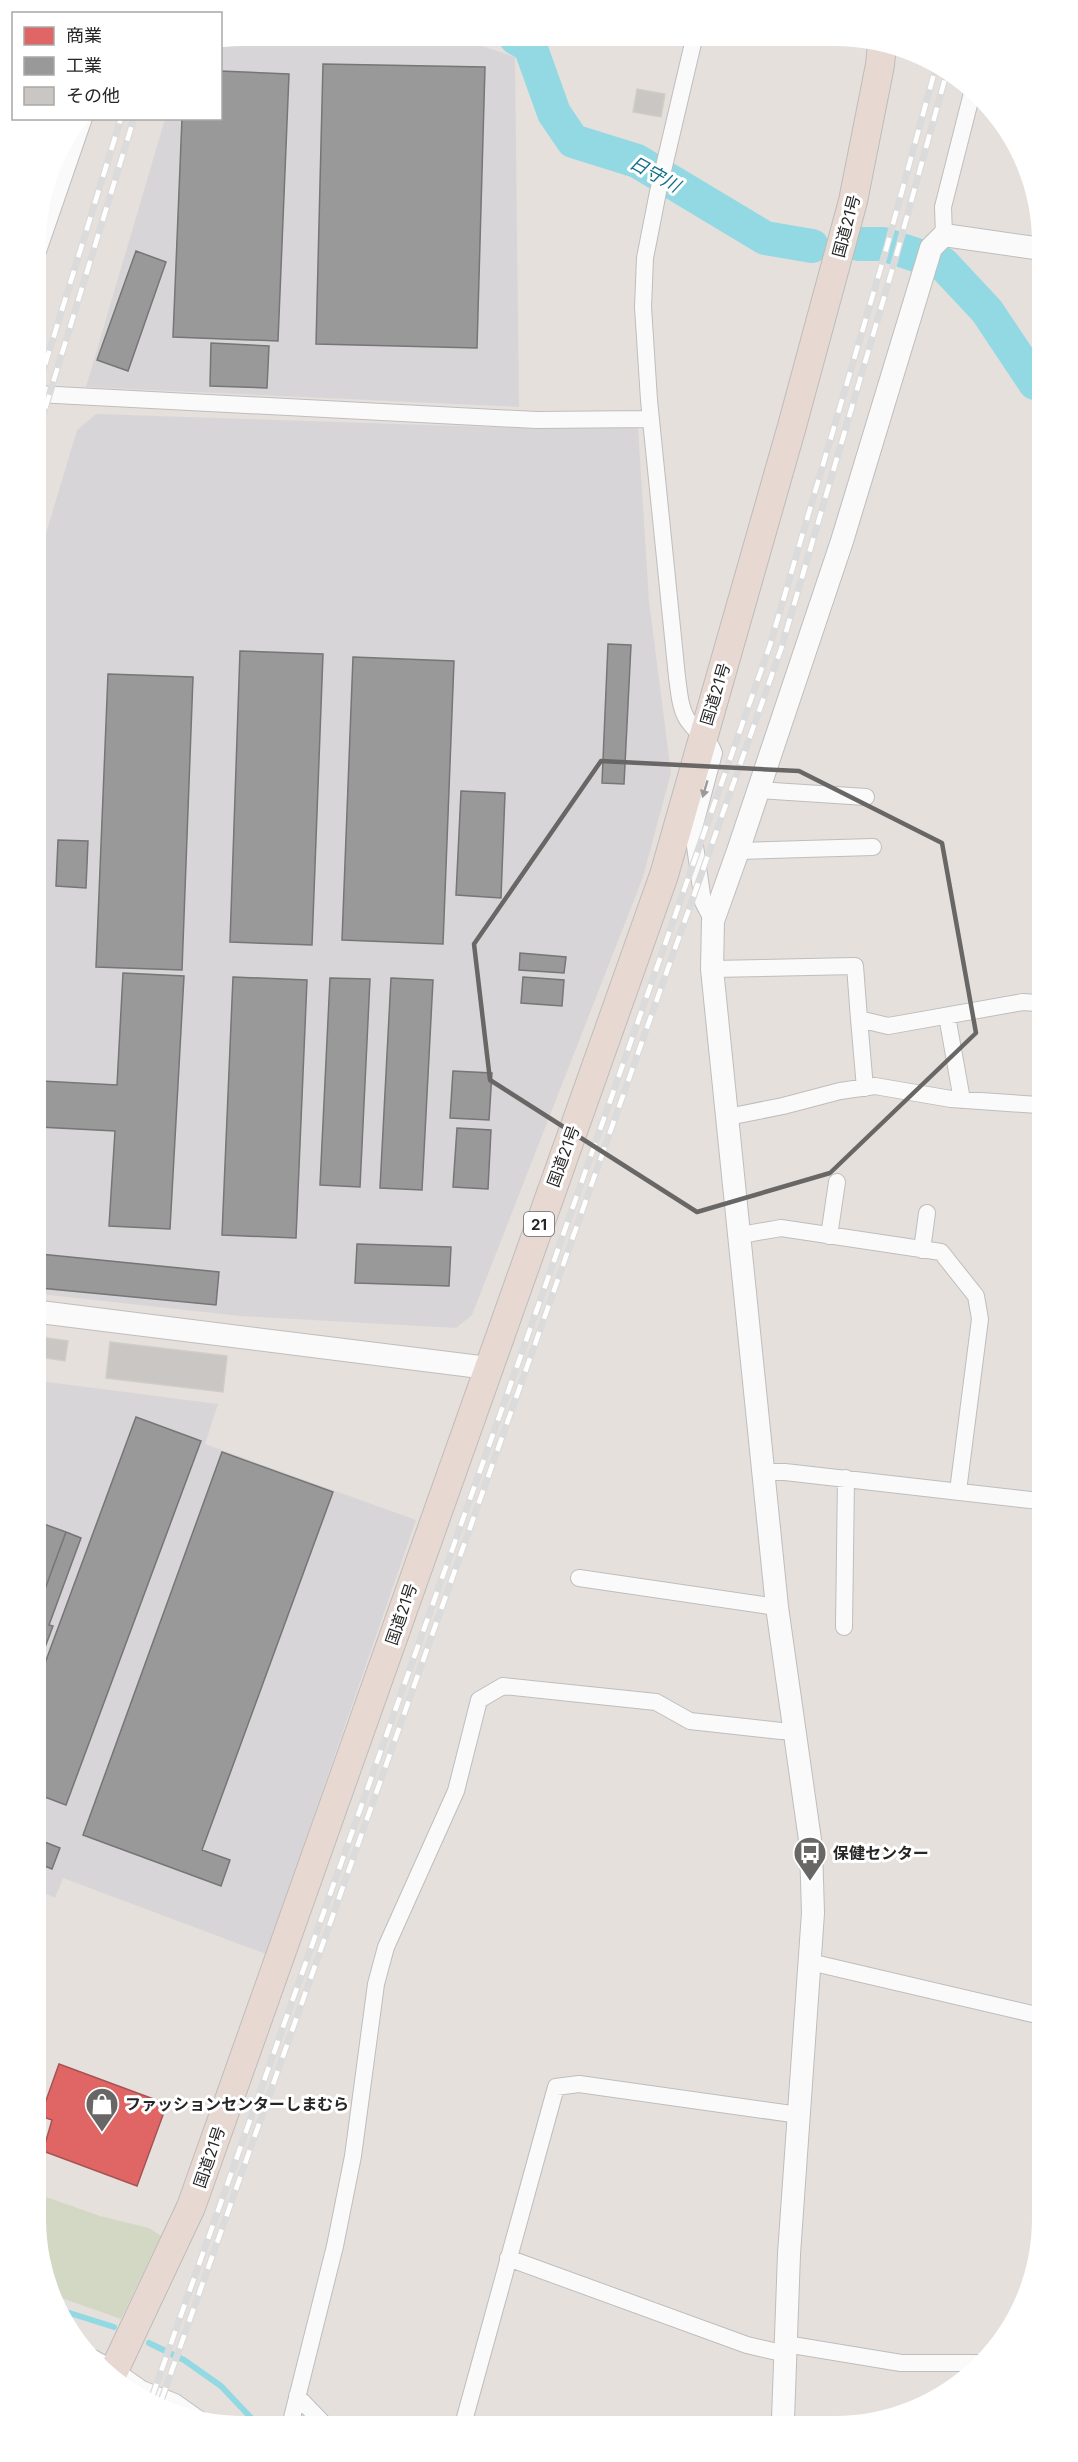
<svg xmlns="http://www.w3.org/2000/svg" width="1078" height="2462" font-family="Inter,'Noto Sans JP',sans-serif">
	<style>
		.industrial { fill: #d8d5d8 }
		.cemetery { fill: #d3d8c4 }
		.shops { fill: #e06666; stroke: #a85353; stroke-width: 1.5 }
		.industry { fill: #999; stroke: #767676; stroke-width: 1.5 }
		.lines { fill: none; stroke-linecap: round; stroke-linejoin: round }
		.stream { stroke: #93d9e3; stroke-width: 6 }
		.river { stroke: #93d9e3; stroke-width: 34 }
		.building { fill: #cac6c3; stroke: #d0ccc8; stroke-width: 1.5 }
		.street-casing { stroke: #bfbdbd; stroke-width: 18 }
		.secondary-casing { stroke: #bfbdbd; stroke-width: 24 }
		.highway-casing { stroke: #bebcbb; stroke-width: 30 }
		.street { stroke: #fbfafa; stroke-width: 16 }
		.secondary { stroke: #fbfafa; stroke-width: 22 }
		.highway { stroke: #e7d8d2; stroke-width: 28 }
		.rail-casing { stroke: #dcdbdc; stroke-width: 7 }
		.rail { stroke: #fff; stroke-width: 4.5; stroke-dasharray: 14; stroke-linecap: butt }
		.oneway { fill: #9b9b9b }
		.marked { fill: none; stroke: #696766; stroke-width: 4.5; stroke-linejoin: round }
		.labels { text-anchor: middle; dominant-baseline: central; stroke-width: 6; stroke-linejoin: round; paint-order: stroke }
		.shield { fill: #fff; stroke: #676767; stroke-width: 1.5 }
		.shield-label { font-size: 15px; font-weight: bold; fill: #262626 }
		.street-label { font-size: 16px; fill: #262626; stroke: #fff }
		.poi-label { font-size: 16px; font-weight: bold; fill: #262626; stroke: #fff; text-anchor: start }
		.water-label { font-size: 18px; font-style: italic; fill: #14728d; stroke: #fff }
	</style>
	<rect width="100%" height="100%" fill="#e5e0dc"/>
	<path class="industrial" d="M 244,36 L 472,37 L 482,46 L 515,57 L 519,407 L 86,387 L 165,119 L 220,118 L 221,41 Z
		M 96,414 L 551,429 L 638,427 L 649,601 L 671,773 L 643,877 L 472,1315 L 456,1328 L 240,1316 L 40,1294 L 38,560 L 77,430 Z
		M 40,1381 L 218,1404 L 205,1444 L 416,1520 L 266,1954 L 63,1878 L 55,1898 L 42,1892 Z"/>
	<path class="cemetery" d="M 43,2196 L 100,2216 L 149,2228 L 161,2236 L 121,2319 L 53,2295 L 43,2273 Z"/>
	<path class="shops" d="M 59,2064 L 167,2104 L 137,2186 L 43,2151 L 52,2120 L 43,2117 L 43,2109 Z"/>
	<path class="industry" d="M 323,64 L 485,67 L 477,348 L 316,344 Z
		M 220,71 L 289,74 L 278,341 L 173,337 L 182,118 L 220,118 Z
		M 136,251 L 166,262 L 128,371 L 97,360 Z
		M 211,343 L 269,346 L 267,388 L 210,386 Z
		M 608,644 L 631,645 L 624,784 L 602,783 Z
		M 240,651 L 323,654 L 312,945 L 230,942 Z
		M 353,657 L 454,661 L 443,944 L 342,940 Z
		M 108,674 L 193,677 L 182,970 L 96,967 Z
		M 461,791 L 505,793 L 501,898 L 456,895 Z
		M 58,840 L 88,841 L 86,888 L 56,886 Z
		M 520,953 L 566,957 L 564,973 L 519,970 Z
		M 123,973 L 184,976 L 170,1229 L 109,1226 L 115,1131 L 39,1127 L 42,1081 L 117,1085 Z
		M 233,977 L 307,980 L 296,1238 L 222,1235 Z
		M 523,977 L 564,980 L 562,1006 L 521,1003 Z
		M 330,978 L 370,979 L 360,1187 L 320,1185 Z
		M 391,978 L 433,980 L 422,1190 L 380,1188 Z
		M 453,1071 L 492,1073 L 489,1120 L 450,1118 Z
		M 457,1128 L 491,1130 L 488,1189 L 453,1187 Z
		M 357,1244 L 451,1247 L 449,1286 L 355,1283 Z
		M 40,1254 L 219,1272 L 216,1305 L 40,1288 Z
		M 136,1417 L 201,1441 L 66,1805 L 42,1796 L 41,1674 Z
		M 222,1452 L 333,1492 L 202,1850 L 230,1860 L 221,1886 L 83,1835 Z
		M 41,1523 L 66,1532 L 41,1600 Z
		M 66,1532 L 81,1538 L 49,1625 L 53,1626 L 41,1658 L 41,1600 Z
		M 42,1841 L 60,1848 L 52,1869 L 42,1865 Z"/>
	<g class="lines">
		<path class="stream" d="M 60,2310 L 114,2327
			M 149,2343 L 184,2360 L 221,2386 L 255,2422"/>
		<path class="river" d="M 516,38 L 530,46 L 554,113 L 573,141 L 637,161 L 765,238 L 812,246
			M 859,244 L 883,244 L 943,264 L 987,311 L 1035,383"/>
	</g>
	<path class="building" d="M 637,89 L 665,94 L 661,117 L 633,112 Z
		M 40,1337 L 68,1341 L 65,1361 L 40,1357 Z
		M 110,1342 L 227,1356 L 223,1392 L 106,1378 Z"/>
	<g class="lines">
		<g class="street-casing">
			<path id="street" d="M 694,39 L 658,192 L 645,258 L 643,307 L 649,400 L 677,677 C 679,691 680,712 690,723 C 698,734 710,740 714,753 L 693,832 L 703,902 L 713,921
				M 944,235 L 943,207 L 973,89
				M 37,254 L 84,118
				M 37,394 L 536,420 L 651,419
				M 759,790 L 866,797
				M 738,851 L 873,847
				M 712,969 L 855,966 L 859,1019 L 888,1026 L 1023,1002 L 1037,1003
				M 947,1016 L 962,1100
				M 859,1019 L 865,1088
				M 728,1117 L 783,1106 L 840,1091 L 875,1086 L 951,1099 L 1038,1105
				M 741,1235 L 781,1228 L 941,1252 L 976,1296 L 980,1319 L 958,1491
				M 829,1236 L 837,1182
				M 922,1250 L 927,1213
				M 765,1472 L 785,1472 L 1039,1501
				M 579,1578 L 777,1607
				M 844,1627 L 846,1478
				M 810,1962 L 1041,2016
				M 508,2258 L 747,2345 L 786,2354
				M 786,2344 L 901,2363 L 981,2363
				M 93,2358 L 115,2370 L 142,2389 L 175,2402 L 202,2421
				M 297,2396 L 322,2422
				M 464,2421 L 556,2087 L 579,2084 L 799,2115
				M 291,2422 L 335,2246 L 353,2156 L 376,1984 L 386,1947 L 456,1791 L 479,1700 L 503,1686 L 656,1702 L 690,1721 L 781,1731 L 795,1731"/>
		</g>
		<g class="secondary-casing">
			<path id="secondary" d="M 40,1312 L 488,1368
				M 783,2419 L 789,2254 L 813,1913 L 811,1847 L 777,1607 L 712,969 L 713,921 L 738,851 L 842,541 L 931,248 L 944,235 L 1035,248"/>
		</g>
		<g class="highway-casing">
			<path id="highway" d="M 111,2377 L 191,2207 L 664,875 L 792,426 L 853,201 L 880,65 L 882,43"/>
		</g>
		<use href="#street" class="street"/>
		<use href="#secondary" class="secondary"/>
		<use href="#highway" class="highway"/>
		<g class="rail-casing">
			<path id="rail" d="M 37,391 L 121,118
				M 37,435 L 134,118
				M 152,2397 L 515,1372 L 770,645 L 884,257 L 935,70
				M 161,2401 L 781,649 L 895,260 L 946,75"/>
		</g>
		<use href="#rail" class="rail"/>
	</g>
	<defs><path id="oneway-solid" d="M-6-.8H1V-3.2L6.5 0L1 3.2V.8H-6Z" transform="scale(1.5)"/></defs>
	<use class="oneway" href="#oneway-solid" transform="translate(705 789) rotate(106)"/>
	<path class="marked" d="M 601,761 L 799,771 L 942,843 L 976,1033 L 830,1173 L 697,1212 L 490,1080 L 474,944 Z"/>
	<defs>
		<g id="bus-pin" transform="scale(1.725)"><path d="M0 17L-7.5 6A9.5 9.5 0 1 1 7.5 6Z" fill="#696766" stroke="#fff"/><path d="M-5-6H5V4H4V6H2V4H-2V6H-4V4H-5ZM-3.5-4V0h7V-4ZM-3.5 1.2v1.5H-2V1.2ZM2 1.2v1.5H3.5V1.2Z" fill="#fff"/></g>
		<g id="shop-pin" transform="scale(1.725)"><path d="M0 17L-7.5 6A9.5 9.5 0 1 1 7.5 6Z" fill="#696766" stroke="#fff"/><path d="M-5-2.5h2.3a2.7 3.5 0 0 1 5.4 0H5L5.5 6h-11ZM-1.5-2.5h3a1.5 2.3 0 0 0-3 0Z" fill="#fff"/></g>
	</defs>
	<g fill-rule="evenodd">
		<use href="#bus-pin" x="810" y="1853"/>
		<use href="#shop-pin" x="102" y="2104"/>
	</g>
	<g class="labels">
		<rect class="shield" x="524" y="1212" width="30" height="24" rx="4.5"/>
		<g class="shield-label">
			<text x="539" y="1224">21</text>
		</g>
		<g class="street-label">
			<text transform="translate(846 226) rotate(-75)">国道21号</text>
			<text transform="translate(715 694) rotate(-73)">国道21号</text>
			<text transform="translate(563 1156) rotate(-70)">国道21号</text>
			<text transform="translate(401 1614) rotate(-71)">国道21号</text>
			<text transform="translate(209 2157) rotate(-71)">国道21号</text>
		</g>
		<g class="poi-label">
			<text x="833" y="1853">保健センター</text>
			<text x="125" y="2104">ファッションセンターしまむら</text>
		</g>
		<g class="water-label">
			<text transform="translate(655 174) rotate(29)">日守川</text>
		</g>
	</g>
	<path d="M0 0H1078V2462H0ZM243 46H835A197 197 0 0 1 1032 243V2219A197 197 0 0 1 835 2416H243A197 197 0 0 1 46 2219V243A197 197 0 0 1 243 46Z" fill="#fff" fill-rule="evenodd"/>
	<rect x="12" y="12" width="210" height="108" fill="#ffffff" stroke="#a8a8a8" stroke-width="1.5"/>
	<rect x="24" y="27" width="30" height="18" fill="#e06666" stroke="#a8a8a8" stroke-width="1.5"/>
	<text x="66" y="42" font-size="18" fill="#262626">商業</text>
	<rect x="24" y="57" width="30" height="18" fill="#999999" stroke="#a8a8a8" stroke-width="1.5"/>
	<text x="66" y="72" font-size="18" fill="#262626">工業</text>
	<rect x="24" y="87" width="30" height="18" fill="#cac6c3" stroke="#a8a8a8" stroke-width="1.5"/>
	<text x="66" y="102" font-size="18" fill="#262626">その他</text>
</svg>
